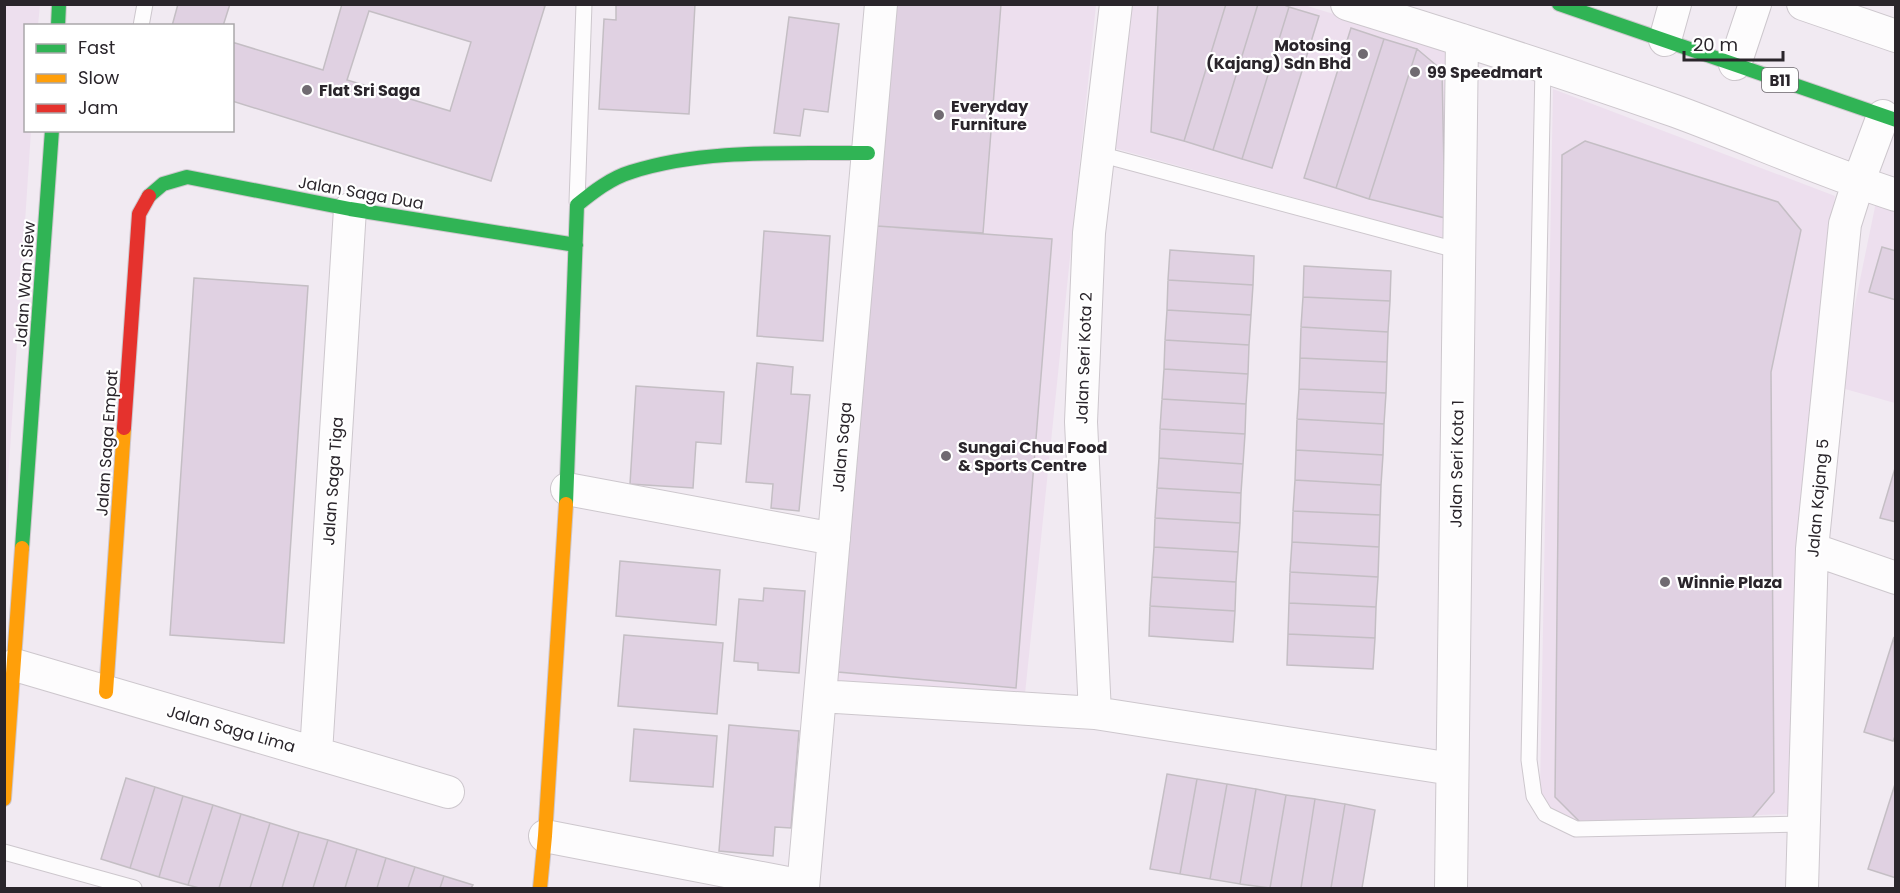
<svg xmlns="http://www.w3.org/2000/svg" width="1900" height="893" font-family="Poppins,sans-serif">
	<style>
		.built { fill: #eddfee }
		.building { fill: #e0d1e2; stroke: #c4bec4; stroke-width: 1.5; fill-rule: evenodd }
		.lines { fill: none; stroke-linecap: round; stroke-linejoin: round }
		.lane-casing { stroke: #cdc7cd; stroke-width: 17 }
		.street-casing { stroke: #cdc7cd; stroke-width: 34 }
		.fast-casing { stroke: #cdc7cd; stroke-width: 16 }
		.slow-casing { stroke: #cdc7cd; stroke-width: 16 }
		.jam-casing { stroke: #cdc7cd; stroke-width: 16 }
		.lane { stroke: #fdfcfd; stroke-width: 15 }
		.street { stroke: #fdfcfd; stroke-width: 32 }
		.fast { stroke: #30b455; stroke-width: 14 }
		.slow { stroke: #ff9f0a; stroke-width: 14 }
		.jam { stroke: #e5322d; stroke-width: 14 }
		.poi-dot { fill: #706a71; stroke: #fff; stroke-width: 2 }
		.labels { text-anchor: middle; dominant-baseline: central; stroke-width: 4.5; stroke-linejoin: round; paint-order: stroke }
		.shield { fill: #fff; stroke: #6a666b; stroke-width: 1.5 }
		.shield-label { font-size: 15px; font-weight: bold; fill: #2a252b }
		.poi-label { font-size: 16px; font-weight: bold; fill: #2a252b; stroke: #fff; text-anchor: start }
		.street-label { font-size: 16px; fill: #2a252b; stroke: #fff }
	</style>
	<rect width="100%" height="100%" fill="#f1eaf2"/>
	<path class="built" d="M 5,4 L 40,5 L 38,25 L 26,26 L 26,130 L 31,131 L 5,526 Z
		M 894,5 L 1096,5 L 1025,694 L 832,684 Z
		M 1131,5 L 1304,5 L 1449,49 L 1448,240 L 1110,147 Z
		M 1553,89 L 1835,196 L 1829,233 L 1790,814 L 1574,822 L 1547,807 L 1540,791 Z
		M 1876,202 L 1895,209 L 1895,403 L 1838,387 Z"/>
	<path class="building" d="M 178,4 L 230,4 L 223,26 L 172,26 Z
		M 342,4 L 539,4 L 545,6 L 491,181 L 232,101 L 232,42 L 323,70 ZM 369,11 L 471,42 L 450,111 L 347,80 Z
		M 616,4 L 695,4 L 689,114 L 599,109 L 604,19 L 616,20 Z
		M 895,4 L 1001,4 L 983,233 L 877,226 Z
		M 1158,4 L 1226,4 L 1184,141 L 1151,132 Z
		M 1226,4 L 1258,4 L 1213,150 L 1184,141 Z
		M 1258,4 L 1282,4 L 1289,7 L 1242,159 L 1213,150 Z
		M 1289,7 L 1319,16 L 1272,168 L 1242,159 Z
		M 789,17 L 839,24 L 828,112 L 804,109 L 800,136 L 774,133 Z
		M 1351,28 L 1384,39 L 1336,188 L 1304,178 Z
		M 1384,39 L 1417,49 L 1369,199 L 1336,188 Z
		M 1417,49 L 1442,70 L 1445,218 L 1369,199 Z
		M 1585,141 L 1778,202 L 1801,230 L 1771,372 L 1774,792 L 1752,818 L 1580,822 L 1555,797 L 1562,155 Z
		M 877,226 L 1052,239 L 1016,688 L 838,672 Z
		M 764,231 L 830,236 L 823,341 L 757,336 Z
		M 1882,247 L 1896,251 L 1896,300 L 1869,292 Z
		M 1170,250 L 1254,256 L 1253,285 L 1168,280 Z
		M 1304,266 L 1391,271 L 1390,301 L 1303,297 Z
		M 194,278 L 308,286 L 284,643 L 170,635 Z
		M 1168,280 L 1253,285 L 1251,315 L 1167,310 Z
		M 1303,297 L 1390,301 L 1388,332 L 1301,327 Z
		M 1167,310 L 1251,315 L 1249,345 L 1165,340 Z
		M 1301,327 L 1388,332 L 1387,362 L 1300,358 Z
		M 1165,340 L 1249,345 L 1248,374 L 1164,369 Z
		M 1300,358 L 1387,362 L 1386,393 L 1299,389 Z
		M 757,363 L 793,367 L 791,394 L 810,395 L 799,511 L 771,508 L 773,484 L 746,482 Z
		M 1164,369 L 1248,374 L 1246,404 L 1162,399 Z
		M 636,386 L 724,392 L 721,444 L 696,442 L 693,488 L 630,484 Z
		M 1299,389 L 1386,393 L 1384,424 L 1297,419 Z
		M 1162,399 L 1246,404 L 1245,434 L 1160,429 Z
		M 1297,419 L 1384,424 L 1383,455 L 1296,450 Z
		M 1160,429 L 1245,434 L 1243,464 L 1159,458 Z
		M 1296,450 L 1383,455 L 1381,485 L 1295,480 Z
		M 1159,458 L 1243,464 L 1241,493 L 1157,488 Z
		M 1896,465 L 1896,522 L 1880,518 Z
		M 1295,480 L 1381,485 L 1380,515 L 1293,511 Z
		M 1157,488 L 1241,493 L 1240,523 L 1155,518 Z
		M 1293,511 L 1380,515 L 1379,547 L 1292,542 Z
		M 1155,518 L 1240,523 L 1238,552 L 1154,547 Z
		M 1292,542 L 1379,547 L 1378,577 L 1290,572 Z
		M 1154,547 L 1238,552 L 1236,582 L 1152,577 Z
		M 620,561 L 720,570 L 716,625 L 616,616 Z
		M 1290,572 L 1378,577 L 1376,607 L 1289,603 Z
		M 1152,577 L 1236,582 L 1235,611 L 1150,606 Z
		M 764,588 L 805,591 L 799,673 L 758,670 L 758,663 L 734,661 L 739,599 L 763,601 Z
		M 1289,603 L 1376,607 L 1375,638 L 1288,634 Z
		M 1150,606 L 1235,611 L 1233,642 L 1149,636 Z
		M 1288,634 L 1375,638 L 1373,669 L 1287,665 Z
		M 624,635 L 723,643 L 717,714 L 618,706 Z
		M 1894,637 L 1896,734 L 1893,741 L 1864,732 Z
		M 729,725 L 799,731 L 791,828 L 775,827 L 773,856 L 719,851 Z
		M 634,729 L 717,736 L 713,787 L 630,781 Z
		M 1167,774 L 1197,779 L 1180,874 L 1150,869 Z
		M 126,778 L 155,787 L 130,868 L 101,859 Z
		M 1197,779 L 1227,784 L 1210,879 L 1180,874 Z
		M 1896,781 L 1896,878 L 1868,869 Z
		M 1227,784 L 1256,789 L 1240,884 L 1210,879 Z
		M 155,787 L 183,796 L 159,877 L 130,868 Z
		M 1256,789 L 1286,795 L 1270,888 L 1240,884 Z
		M 1286,795 L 1315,799 L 1301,888 L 1270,888 Z
		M 183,796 L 213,805 L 188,885 L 159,877 Z
		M 1315,799 L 1345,804 L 1331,888 L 1301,888 Z
		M 1345,804 L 1375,810 L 1362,888 L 1331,888 Z
		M 213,805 L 241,814 L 219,888 L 199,888 L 188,885 Z
		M 241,814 L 270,823 L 250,888 L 219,888 Z
		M 270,823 L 299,832 L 282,888 L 250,888 Z
		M 299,832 L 328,840 L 313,888 L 282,888 Z
		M 328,840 L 357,849 L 345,888 L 313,888 Z
		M 357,849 L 386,858 L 377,888 L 345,888 Z
		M 386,858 L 415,867 L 408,888 L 377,888 Z
		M 415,867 L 444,876 L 440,888 L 408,888 Z
		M 444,876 L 473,885 L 471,888 L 440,888 Z"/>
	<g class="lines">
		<g class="lane-casing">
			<path id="lane" d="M 141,26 L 145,4
				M 1543,67 L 1529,760 L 1534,796 L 1545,814 L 1576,829 L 1804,824
				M 1099,154 L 1460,251
				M 577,202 L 584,4
				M 4,852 L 134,888"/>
		</g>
		<g class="street-casing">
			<path id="street" d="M 1347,4 C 1457,38 1567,73 1675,111 C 1749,138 1821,171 1896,195
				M 1803,4 L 1896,36
				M 1665,40 L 1675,4
				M 1735,64 L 1755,4
				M 567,489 L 834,539
				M 1812,549 L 1896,578
				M 15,665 L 448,792
				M 820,696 L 1095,713 L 1452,769
				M 1095,713 L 1081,422 L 1089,233 L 1116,4
				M 316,753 L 350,209
				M 545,836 L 803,886
				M 803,888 L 881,4
				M 1451,888 L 1462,40
				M 1802,888 L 1812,549 L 1845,224 L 1858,183 L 1883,116"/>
		</g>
		<g class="fast-casing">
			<path id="fast" d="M 1559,4 L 1896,120
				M 58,26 L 59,4
				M 149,196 L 163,184 L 187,177 L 350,209 L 576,245
				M 566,504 L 577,205 C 593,192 611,178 631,172 C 706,148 790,154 868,153
				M 22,548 L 52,130"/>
		</g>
		<g class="slow-casing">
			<path id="slow" d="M 106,692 L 124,428
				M 4,799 L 22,548
				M 540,888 L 545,836 L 566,504"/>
		</g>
		<g class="jam-casing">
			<path id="jam" d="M 124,428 L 139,214 L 149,196"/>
		</g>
		<use href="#lane" class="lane"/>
		<use href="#street" class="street"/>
		<use href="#fast" class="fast"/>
		<use href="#slow" class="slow"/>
		<use href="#jam" class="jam"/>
	</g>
	<g class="poi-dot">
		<circle cx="1363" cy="54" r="6"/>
		<circle cx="1415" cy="72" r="6"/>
		<circle cx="307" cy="90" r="6"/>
		<circle cx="939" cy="115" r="6"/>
		<circle cx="946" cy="456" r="6"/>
		<circle cx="1665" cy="582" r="6"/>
	</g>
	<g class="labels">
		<rect class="shield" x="1762" y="68" width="36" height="24" rx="4.5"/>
		<g class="shield-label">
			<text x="1780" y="80">B11</text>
		</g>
		<g class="poi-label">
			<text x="1351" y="45" text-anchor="end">Motosing<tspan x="1351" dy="18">(Kajang) Sdn Bhd</tspan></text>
			<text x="1427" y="72">99 Speedmart</text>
			<text x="319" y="90">Flat Sri Saga</text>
			<text x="951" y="106">Everyday<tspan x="951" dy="18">Furniture</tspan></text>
			<text x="958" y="447">Sungai Chua Food<tspan x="958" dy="18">&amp; Sports Centre</tspan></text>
			<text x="1677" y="582">Winnie Plaza</text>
		</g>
		<g class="street-label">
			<text transform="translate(361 193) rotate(10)">Jalan Saga Dua</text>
			<text transform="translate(25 284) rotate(-86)">Jalan Wan Siew</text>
			<text transform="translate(1084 358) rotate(-88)">Jalan Seri Kota 2</text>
			<text transform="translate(107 443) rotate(-86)">Jalan Saga Empat</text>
			<text transform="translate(842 447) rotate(-85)">Jalan Saga</text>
			<text transform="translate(1457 464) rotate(-89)">Jalan Seri Kota 1</text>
			<text transform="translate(333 481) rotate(-86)">Jalan Saga Tiga</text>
			<text transform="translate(1818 498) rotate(-85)">Jalan Kajang 5</text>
			<text transform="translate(231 729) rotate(16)">Jalan Saga Lima</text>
		</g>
	</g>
	<rect width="1900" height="893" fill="none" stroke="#2a252b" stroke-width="12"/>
	<rect x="24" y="24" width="210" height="108" fill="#ffffff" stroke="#aaa8aa" stroke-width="1.5"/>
	<rect x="36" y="44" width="30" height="9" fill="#30b455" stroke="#aaa8aa" stroke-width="1.5"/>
	<text x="78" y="54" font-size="18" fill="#2a252b">Fast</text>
	<rect x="36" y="74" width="30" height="9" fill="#ff9f0a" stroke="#aaa8aa" stroke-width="1.5"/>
	<text x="78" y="84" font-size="18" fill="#2a252b">Slow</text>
	<rect x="36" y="104" width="30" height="9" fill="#e5322d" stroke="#aaa8aa" stroke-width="1.5"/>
	<text x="78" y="114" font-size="18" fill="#2a252b">Jam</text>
	<path d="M1684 51v9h99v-9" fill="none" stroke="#2a252b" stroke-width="3"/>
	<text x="1693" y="51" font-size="18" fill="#2a252b" stroke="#ffffff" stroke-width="4.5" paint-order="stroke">20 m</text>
</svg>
